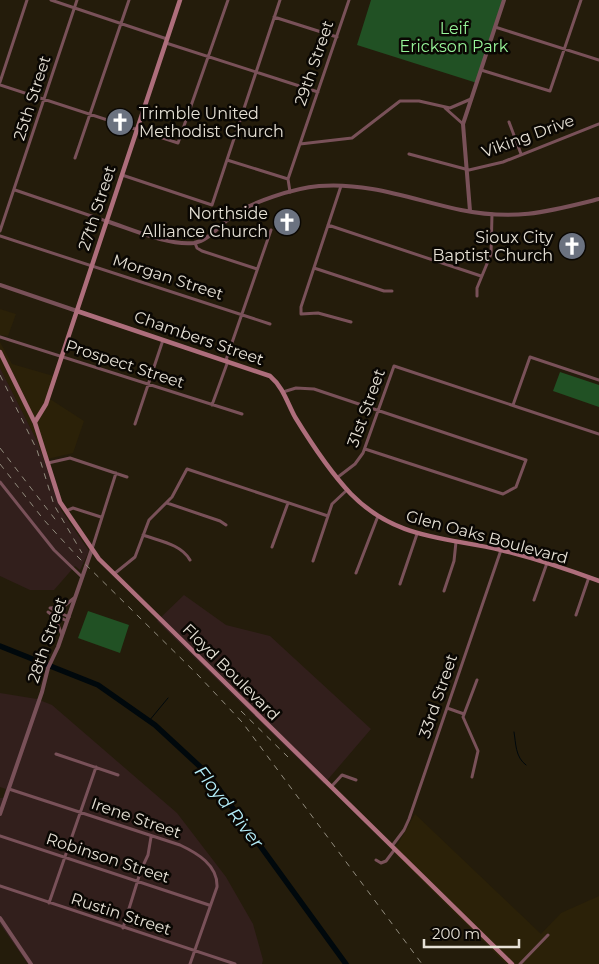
<svg xmlns="http://www.w3.org/2000/svg" width="599" height="964" font-family="Montserrat,sans-serif">
	<style>
		.built { fill: #2b2108 }
		.industrial { fill: #321f1c }
		.green { fill: #215124 }
		.lines { fill: none; stroke-linecap: round; stroke-linejoin: round }
		.stream { stroke: #00080c; stroke-width: 1 }
		.river { stroke: #00080c; stroke-width: 5.5 }
		.minor { stroke: #795159; stroke-width: 3 }
		.tertiary { stroke: #795159; stroke-width: 4 }
		.secondary { stroke: #ae6e7c; stroke-width: 4.5 }
		.rail { stroke: #928c7e; stroke-width: 1; stroke-dasharray: 6 6; stroke-linecap: butt }
		.labels { text-anchor: middle; dominant-baseline: central; stroke-width: 5; stroke-linejoin: round; paint-order: stroke }
		.park-label { font-size: 16px; fill: #98f59a; stroke: #0a0703 }
		.street-label { font-size: 16px; fill: #e6e1d6; stroke: #0a0703 }
		.poi-label { font-size: 16px; fill: #e6e1d6; stroke: #0a0703; text-anchor: end }
		.water-label { font-size: 18px; font-style: italic; fill: #b5effb; stroke: #0a0703 }
	</style>
	<rect width="100%" height="100%" fill="#241c0b"/>
	<path class="built" d="M 0,309 L 16,314 L 8,336 L 0,335 Z
		M 0,342 L 12,364 L 57,377 L 50,399 L 84,421 L 73,453 L 43,460 L 38,443 L 0,368 Z
		M 415,814 L 541,934 L 561,913 L 599,896 L 599,964 L 506,964 L 391,850 L 398,844 Z"/>
	<path class="industrial" d="M 0,368 L 38,443 L 61,510 L 89,551 L 80,570 L 75,566 L 54,590 L 30,590 L 0,576 Z
		M 184,595 L 226,625 L 270,636 L 371,729 L 324,784 L 157,621 Z
		M 0,693 L 37,699 L 52,705 L 177,813 L 226,877 L 253,924 L 263,960 L 262,964 L 28,964 L 0,924 L 0,798 L 3,798 L 6,789 L 0,787 Z"/>
	<path class="green" d="M 371,0 L 504,0 L 477,83 L 357,45 Z
		M 560,372 L 599,385 L 599,407 L 553,391 Z
		M 88,611 L 129,625 L 120,653 L 78,638 Z"/>
	<g class="lines">
		<path class="stream" d="M 149,721 L 168,698
			M 514,732 C 516,743 515,757 526,765"/>
		<path class="river" d="M 0,646 L 98,685 L 155,725 L 208,774 L 346,964"/>
		<path class="minor" d="M 51,0 L 167,39
			M 274,17 L 337,37
			M 495,27 L 599,60
			M 166,43 L 318,92
			M 481,70 L 550,91 L 581,0
			M 0,82 L 27,0
			M 0,85 L 178,143 L 228,0
			M 445,108 L 463,124
			M 509,122 L 521,154
			M 300,144 L 352,138 L 400,101 L 419,101 L 450,108 L 471,99
			M 409,154 L 469,170 L 503,162 L 599,124
			M 75,158 L 129,0
			M 227,160 L 288,179
			M 122,175 L 212,205 L 280,0
			M 341,186 L 301,307 L 301,314 L 318,313 L 351,322
			M 15,190 L 106,221
			M 290,192 L 288,179 L 349,0
			M 328,225 L 481,276
			M 0,231 L 77,0
			M 0,236 L 270,324
			M 195,243 L 197,248 L 202,251 L 257,269
			M 314,268 L 384,291 L 392,291
			M 477,296 L 477,288 L 491,254 L 492,214
			M 0,337 L 242,414
			M 226,360 L 271,230
			M 283,392 L 296,388 L 314,389 L 526,460 L 516,487 L 503,494 L 365,449
			M 212,405 L 228,361
			M 513,405 L 530,357 L 599,380
			M 135,424 L 163,340
			M 48,463 L 70,458 L 127,477
			M 338,477 L 355,464 L 363,453 L 394,366 L 599,434
			M 0,482 L 54,550 L 82,577
			M 167,503 L 220,521 L 226,525
			M 66,511 L 73,508 L 101,517
			M 143,535 C 159,541 181,544 190,560
			M 272,547 L 288,503
			M 92,549 L 116,473
			M 313,561 L 332,504 L 347,490
			M 356,573 L 378,516
			M 114,574 L 135,557 L 149,520 L 172,497 L 187,469 L 328,516
			M 400,584 L 417,534
			M 444,591 L 454,561 L 456,542
			M 534,600 L 547,563
			M 50,608 L 63,607 L 74,598
			M 52,609 L 69,617
			M 48,612 L 55,617 L 62,635
			M 53,614 L 67,621
			M 576,615 L 589,577
			M 447,708 L 464,714
			M 56,754 L 118,775
			M 472,777 L 478,751 L 463,717 L 477,680
			M 331,787 L 342,775 L 356,780
			M 9,789 L 180,845 C 197,853 218,865 217,887 L 190,964
			M 0,836 L 209,905
			M 392,846 L 404,830 L 409,819 L 501,550
			M 376,860 L 381,863 L 386,861 L 395,849
			M 0,886 L 235,964
			M 49,903 L 96,767
			M 123,928 L 141,870 L 148,855 L 151,837
			M 520,964 L 548,935"/>
		<path class="tertiary" d="M 470,211 L 463,124 L 504,0
			M 106,221 C 131,229 168,246 194,243 C 210,240 219,225 231,217 C 250,202 295,188 319,186 C 369,182 414,200 461,210 C 515,221 547,212 599,199
			M 0,285 L 77,311
			M 0,814 L 42,692 L 48,668 L 58,647 L 92,549
			M 0,918 L 31,964"/>
		<path class="secondary" d="M 77,311 L 270,376 C 283,387 287,402 295,417 C 311,443 330,472 351,494 C 395,539 444,537 501,550 C 534,558 567,569 599,581
			M 0,352 L 35,423 L 60,502 L 99,559 L 512,964
			M 35,422 L 46,404 L 180,0"/>
		<path class="rail" d="M 0,375 L 37,450 L 54,505 L 82,553
			M 0,448 L 58,523
			M 0,464 L 44,520 L 76,555 L 198,675 L 242,722 L 422,964
			M 241,711 L 288,757"/>
	</g>
	<defs>
		<g id="church-disc" transform="scale(1.4375)"><circle r="9.5" fill="#6b7280" stroke="#0a0703"/><path d="M-1.2-6h2.4v3.5h3.3v2.4h-3.3V6h-2.4V-.1h-3.3v-2.4h3.3Z" fill="#fff"/></g>
	</defs>
	<g fill-rule="evenodd">
		<use href="#church-disc" x="120" y="122"/>
		<use href="#church-disc" x="287" y="222"/>
		<use href="#church-disc" x="572" y="246"/>
	</g>
	<g class="labels">
		<g class="park-label">
			<text x="454" y="28">Leif<tspan x="454" dy="18">Erickson Park</tspan></text>
		</g>
		<g class="street-label">
			<text transform="translate(314 63) rotate(-71)">29th Street</text>
			<text transform="translate(32 98) rotate(-72)">25th Street</text>
			<text transform="translate(528 136) rotate(-20)">Viking Drive</text>
			<text transform="translate(97 208) rotate(-72)">27th Street</text>
			<text transform="translate(168 277) rotate(18)">Morgan Street</text>
			<text transform="translate(199 338) rotate(19)">Chambers Street</text>
			<text transform="translate(125 364) rotate(18)">Prospect Street</text>
			<text transform="translate(366 408) rotate(-70)">31st Street</text>
			<text transform="translate(487 537) rotate(15)">Glen Oaks Boulevard</text>
			<text transform="translate(47 640) rotate(-71)">28th Street</text>
			<text transform="translate(231 672) rotate(45)">Floyd Boulevard</text>
			<text transform="translate(438 696) rotate(-71)">33rd Street</text>
			<text transform="translate(136 818) rotate(19)">Irene Street</text>
			<text transform="translate(108 858) rotate(18)">Robinson Street</text>
			<text transform="translate(121 914) rotate(18)">Rustin Street</text>
		</g>
		<g class="poi-label">
			<text x="139" y="113" text-anchor="start">Trimble United<tspan x="139" dy="18">Methodist Church</tspan></text>
			<text x="268" y="213">Northside<tspan x="268" dy="18">Alliance Church</tspan></text>
			<text x="553" y="237">Sioux City<tspan x="553" dy="18">Baptist Church</tspan></text>
		</g>
		<g class="water-label">
			<text transform="translate(229 807) rotate(52)">Floyd River</text>
		</g>
	</g>
	<path d="M424 939v8h95v-8" fill="none" stroke="#e6e1d6" stroke-width="2.5"/>
	<text x="432" y="939" font-size="15" fill="#e6e1d6" stroke="#0a0703" stroke-width="4" paint-order="stroke">200 m</text>
</svg>
